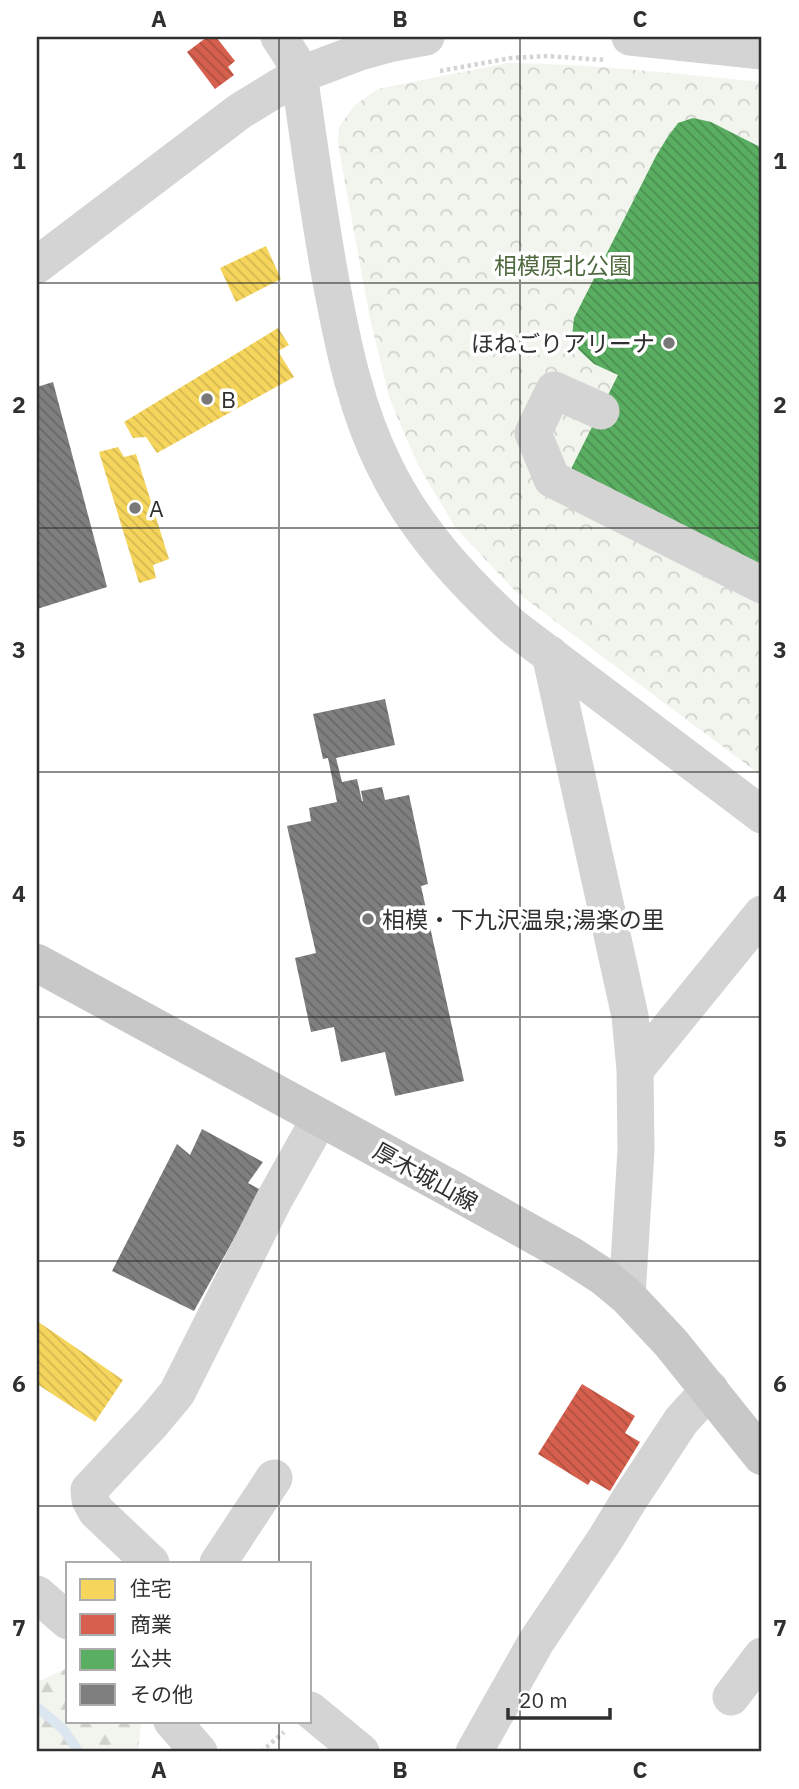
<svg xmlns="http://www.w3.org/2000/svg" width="799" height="1789" font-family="'IBM Plex Sans','Noto Sans JP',sans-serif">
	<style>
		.forest { fill: url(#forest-firs) }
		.park { fill: url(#park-crowns) }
		.homes { fill: url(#homes-back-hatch) }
		.shops { fill: url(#shops-back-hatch) }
		.public { fill: url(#public-back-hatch) }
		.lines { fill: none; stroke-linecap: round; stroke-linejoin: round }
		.stream { stroke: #dbe6f1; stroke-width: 10 }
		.building { fill: url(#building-back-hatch) }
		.path { stroke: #d4d4d4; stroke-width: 4.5; stroke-dasharray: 3.5 3.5; stroke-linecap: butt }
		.minor { stroke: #d4d4d4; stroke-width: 37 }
		.major { stroke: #c8c8c8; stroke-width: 38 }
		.grid { fill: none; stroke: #303030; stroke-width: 2; stroke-opacity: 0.55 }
		.poi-dot { fill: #787878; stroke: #fff; stroke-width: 2.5 }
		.labels { text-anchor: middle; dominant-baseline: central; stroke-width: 7; stroke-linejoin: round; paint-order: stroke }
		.park-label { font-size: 23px; fill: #506a3f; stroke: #fff }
		.poi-label { font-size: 23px; fill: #303030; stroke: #fff; text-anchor: start }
		.street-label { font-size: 23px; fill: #303030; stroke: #fff }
		.neatline { fill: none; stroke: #303030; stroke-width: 2.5 }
		.grid-label { font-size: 23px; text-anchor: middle; font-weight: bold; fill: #303030 }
	</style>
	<defs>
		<pattern id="forest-firs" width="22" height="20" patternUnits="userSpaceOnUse" patternTransform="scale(1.75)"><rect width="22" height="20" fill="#f1f5ed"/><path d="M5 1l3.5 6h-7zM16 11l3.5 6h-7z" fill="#cfd2cc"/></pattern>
		<pattern id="park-crowns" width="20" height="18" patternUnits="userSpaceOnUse" patternTransform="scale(1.75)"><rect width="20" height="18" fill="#f1f5ed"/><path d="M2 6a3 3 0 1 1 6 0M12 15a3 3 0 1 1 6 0" fill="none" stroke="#cfd2cc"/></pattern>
		<pattern id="homes-back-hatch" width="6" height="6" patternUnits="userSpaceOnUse" patternTransform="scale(1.75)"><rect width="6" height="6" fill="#f6d55c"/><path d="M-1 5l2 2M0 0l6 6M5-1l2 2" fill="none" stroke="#d3b750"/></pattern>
		<pattern id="shops-back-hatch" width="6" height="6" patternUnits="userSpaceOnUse" patternTransform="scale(1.75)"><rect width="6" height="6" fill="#d6604d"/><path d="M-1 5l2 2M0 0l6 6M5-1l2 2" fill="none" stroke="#ae5040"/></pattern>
		<pattern id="public-back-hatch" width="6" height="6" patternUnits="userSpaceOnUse" patternTransform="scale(1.75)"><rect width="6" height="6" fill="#5aae61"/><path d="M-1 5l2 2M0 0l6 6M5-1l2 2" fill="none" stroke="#4b8e50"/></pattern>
		<pattern id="building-back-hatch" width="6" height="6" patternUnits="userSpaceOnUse" patternTransform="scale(1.75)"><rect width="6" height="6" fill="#7f7f7f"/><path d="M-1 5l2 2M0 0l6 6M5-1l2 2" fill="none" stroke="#686868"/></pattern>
	</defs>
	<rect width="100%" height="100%" fill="#fff"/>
	<path class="forest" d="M 68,1668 L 68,1721 L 138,1721 L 141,1724 L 138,1752 L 37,1752 L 37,1682 Z"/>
	<path class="park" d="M 507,63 C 593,64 677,74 762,82 L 762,776 L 515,591 L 455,527 L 418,465 L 390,400 L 370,319 L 341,160 L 338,143 L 339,127 L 355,105 L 378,89 Z"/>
	<path class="homes" d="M 266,246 L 281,279 L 236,302 L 220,268 Z
		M 278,328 L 289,345 L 278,351 L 294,377 L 157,453 L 146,437 L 133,438 L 124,422 Z
		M 118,447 L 124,457 L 136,454 L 169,559 L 153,565 L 156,578 L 139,583 L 99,452 Z
		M 37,1321 L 123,1380 L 95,1422 L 37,1384 Z"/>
	<path class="shops" d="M 207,37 L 216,37 L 235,61 L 228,67 L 234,75 L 215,89 L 187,52 Z
		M 582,1384 L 635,1416 L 625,1433 L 640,1442 L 610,1491 L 591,1480 L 588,1485 L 538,1454 Z"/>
	<path class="public" d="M 693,118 L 711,122 L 762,148 L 762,570 L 569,473 L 618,375 L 594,364 L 579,350 L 572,337 L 574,318 L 656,156 L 667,138 L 678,123 Z"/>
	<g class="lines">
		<path class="stream" d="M 37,1707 L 63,1729 L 79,1752"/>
	</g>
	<path class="building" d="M 53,382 L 107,587 L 37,609 L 37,387 Z
		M 385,699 L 395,745 L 336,758 L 342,782 L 357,779 L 362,801 L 363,801 L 361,791 L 382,787 L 385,800 L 409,795 L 428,884 L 421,886 L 464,1081 L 395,1096 L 385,1052 L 341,1062 L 334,1027 L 311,1032 L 295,958 L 316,953 L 287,826 L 311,821 L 309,808 L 337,802 L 328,758 L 323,759 L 313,714 Z
		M 202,1129 L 263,1162 L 248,1183 L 261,1190 L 194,1311 L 112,1271 L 177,1144 L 190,1155 Z"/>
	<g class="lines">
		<path class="path" d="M 440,71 L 511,58 L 548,56 L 605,60
			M 261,1752 L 284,1732"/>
		<path class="minor" d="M 279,37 L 292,57 L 299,75 C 310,147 319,220 333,292 C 344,350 357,411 384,465 C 414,528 462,580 513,627 L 762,815
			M 630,37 L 762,51
			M 37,265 L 240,111 L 299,75 L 360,52 L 393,43 L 426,37
			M 601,411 L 554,390 L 533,433 L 552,479 L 762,585
			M 550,654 L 630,1016 L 635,1070 L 636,1150 L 627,1296
			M 635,1070 L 762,914
			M 151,1563 L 96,1511 L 90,1500 L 89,1490 L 152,1423 L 177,1393 L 274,1200 L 320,1118
			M 218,1563 L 274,1478
			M 37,1594 L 68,1621
			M 731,1697 L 762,1656
			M 310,1710 L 361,1752
			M 172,1721 L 199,1752
			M 474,1752 L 536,1642 L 606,1538 L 629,1500 L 681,1421 L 710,1389"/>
		<path class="major" d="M 37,963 L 455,1191 L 570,1255 L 604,1277 L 627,1296 L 671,1343 L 762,1456"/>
	</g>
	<path class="grid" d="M 279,37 L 279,1563M 520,37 L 520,1752M 37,283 L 762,283M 37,528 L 762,528M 37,772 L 762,772M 37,1017 L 762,1017M 37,1261 L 762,1261M 37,1506 L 762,1506M 279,1721 L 279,1752"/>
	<g class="poi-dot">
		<circle cx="669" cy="343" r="7"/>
		<circle cx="207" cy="399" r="7"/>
		<circle cx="135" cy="508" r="7"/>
		<circle cx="368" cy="919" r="7"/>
	</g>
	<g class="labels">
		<g class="park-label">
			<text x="563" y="265">相模原北公園</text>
		</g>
		<g class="poi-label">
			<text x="655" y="343" text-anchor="end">ほねごりアリーナ</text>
			<text x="221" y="399">B</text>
			<text x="149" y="508">A</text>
			<text x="382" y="919">相模・下九沢温泉;湯楽の里</text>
		</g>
		<g class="street-label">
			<text transform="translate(426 1176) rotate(29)">厚木城山線</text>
		</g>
	</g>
	<rect width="799" height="1789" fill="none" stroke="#ffffff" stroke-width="77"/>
	<rect x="66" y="1562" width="245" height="161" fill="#ffffff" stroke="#acacac" stroke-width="2"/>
	<rect x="80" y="1579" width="35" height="21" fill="#f6d55c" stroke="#acacac" stroke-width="2"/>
	<text x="130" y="1596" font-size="21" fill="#303030">住宅</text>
	<rect x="80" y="1614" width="35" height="21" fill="#d6604d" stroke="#acacac" stroke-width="2"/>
	<text x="130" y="1632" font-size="21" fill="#303030">商業</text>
	<rect x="80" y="1649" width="35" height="21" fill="#5aae61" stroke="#acacac" stroke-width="2"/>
	<text x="130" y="1666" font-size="21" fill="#303030">公共</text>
	<rect x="80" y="1684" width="35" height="21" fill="#7f7f7f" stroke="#acacac" stroke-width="2"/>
	<text x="130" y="1702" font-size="21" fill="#303030">その他</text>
	<path d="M508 1708v10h102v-10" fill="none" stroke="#303030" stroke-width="3.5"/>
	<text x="519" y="1708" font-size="21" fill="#303030" stroke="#ffffff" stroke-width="5" paint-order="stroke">20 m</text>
	<rect x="38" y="38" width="722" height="1712" class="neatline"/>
	<g class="grid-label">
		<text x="159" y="27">A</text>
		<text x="400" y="27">B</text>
		<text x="640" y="27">C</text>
		<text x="19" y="169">1</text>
		<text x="780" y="169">1</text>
		<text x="19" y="413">2</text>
		<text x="780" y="413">2</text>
		<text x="19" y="658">3</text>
		<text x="780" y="658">3</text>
		<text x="19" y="902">4</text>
		<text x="780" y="902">4</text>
		<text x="19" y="1147">5</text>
		<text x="780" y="1147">5</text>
		<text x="19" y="1392">6</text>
		<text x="780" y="1392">6</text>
		<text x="19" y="1636">7</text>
		<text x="780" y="1636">7</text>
		<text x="159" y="1778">A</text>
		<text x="400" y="1778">B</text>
		<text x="640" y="1778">C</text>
	</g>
</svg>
